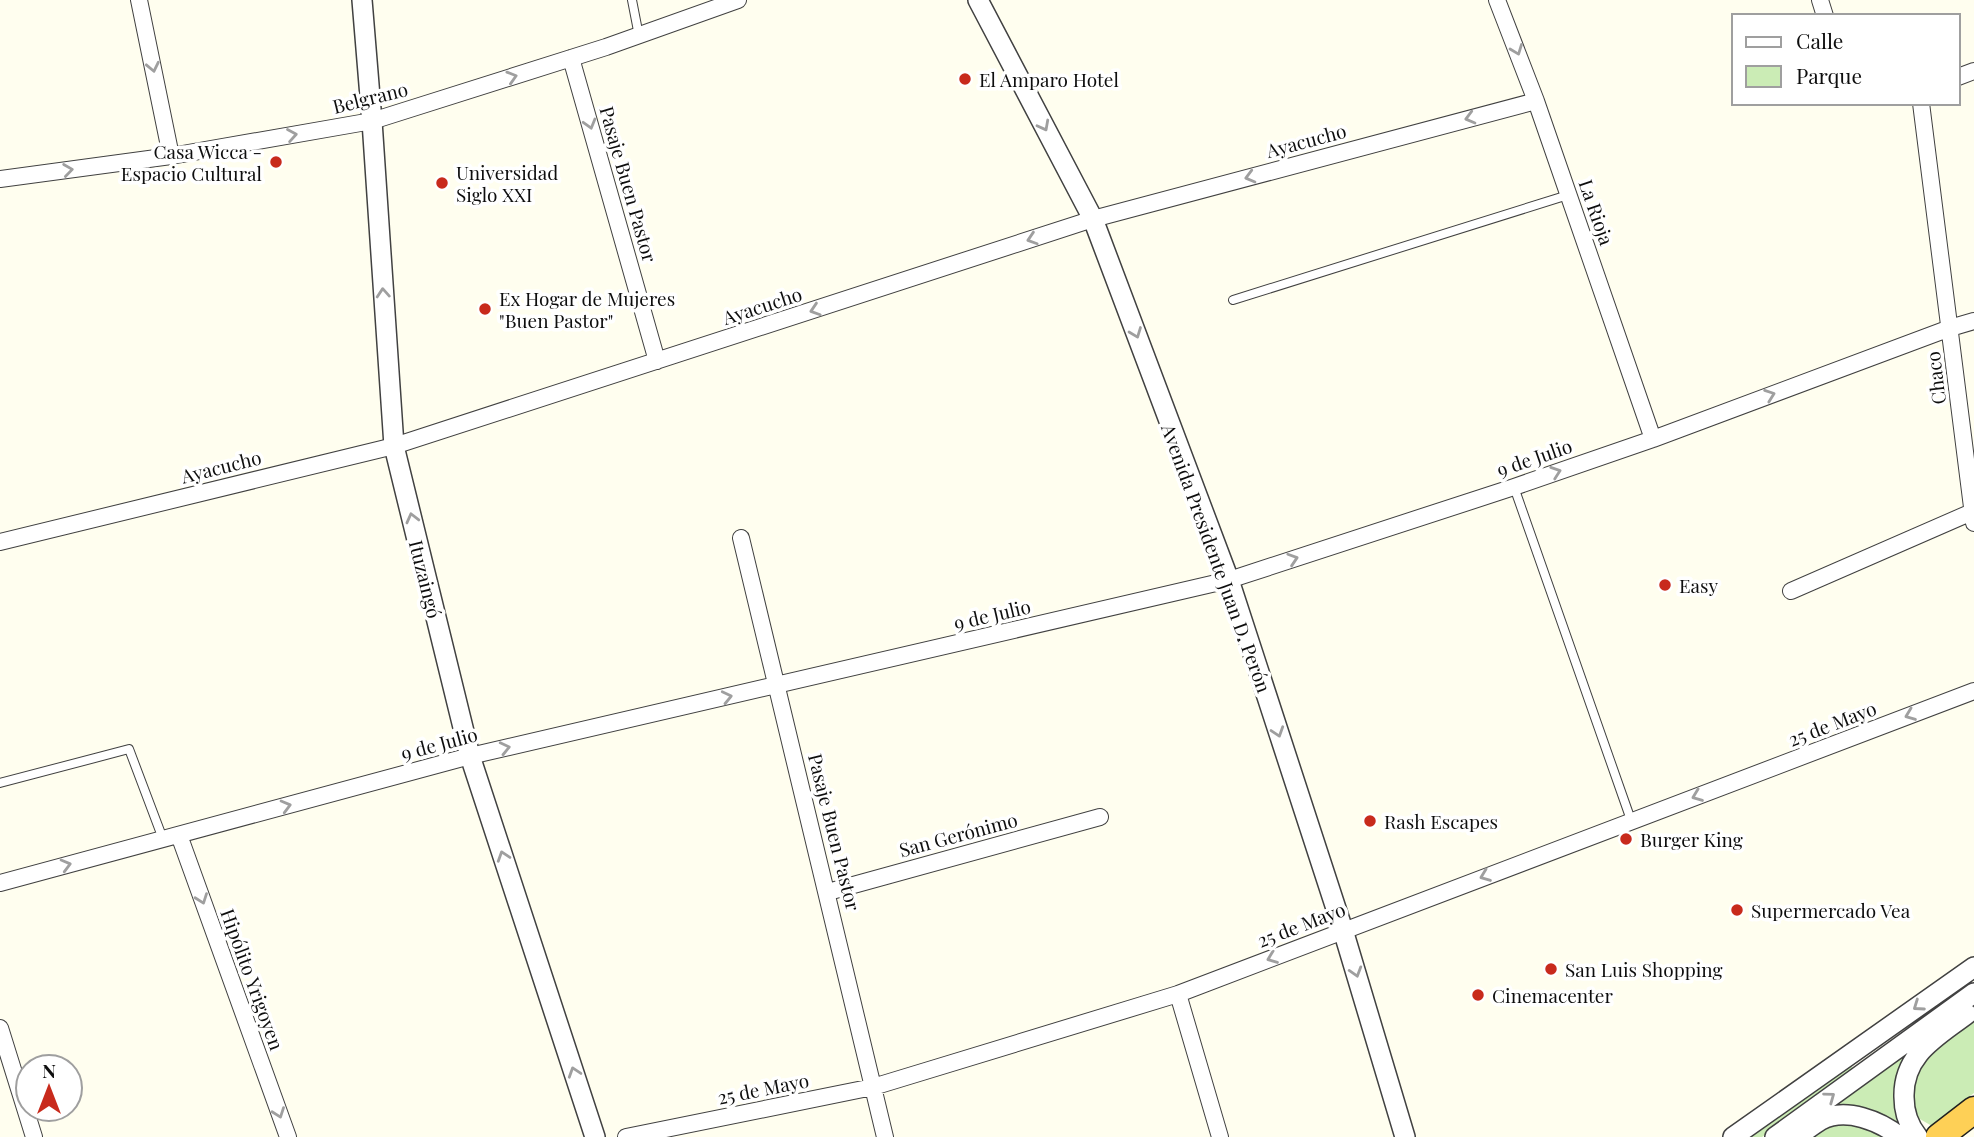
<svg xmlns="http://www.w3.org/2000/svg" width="1974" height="1137" font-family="'Playfair Display',serif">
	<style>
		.green { fill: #cbecb5 }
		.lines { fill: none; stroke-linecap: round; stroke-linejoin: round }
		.service-casing { stroke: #414141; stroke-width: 10 }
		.minor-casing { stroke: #414141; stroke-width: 18 }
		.tertiary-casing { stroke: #414141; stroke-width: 22 }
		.trunk-casing { stroke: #1f1f1f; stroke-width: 29 }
		.service { stroke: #fff; stroke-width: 8 }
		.minor { stroke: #fff; stroke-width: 16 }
		.tertiary { stroke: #fff; stroke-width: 19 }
		.trunk { stroke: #fed056; stroke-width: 26 }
		.oneway { stroke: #9f9f9f }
		.poi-dot { fill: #c82a1c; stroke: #fff; stroke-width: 2.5 }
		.labels { text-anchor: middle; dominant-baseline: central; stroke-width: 7; stroke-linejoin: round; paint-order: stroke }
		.poi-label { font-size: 19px; fill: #0e0e0e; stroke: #fff; text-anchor: start }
		.street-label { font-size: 19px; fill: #0e0e0e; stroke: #fff }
	</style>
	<rect width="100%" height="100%" fill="#fffeef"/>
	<path class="green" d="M 1974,1019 L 1974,1093 L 1932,1126 L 1913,1115 L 1911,1088 L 1924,1057 Z
		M 1910,1051 L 1905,1127 L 1823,1114 Z
		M 1848,1062 L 1854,1070 L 1762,1137 L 1744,1137 Z
		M 1857,1120 L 1883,1137 L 1808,1137 L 1826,1124 Z"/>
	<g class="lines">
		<g class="service-casing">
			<path id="service" d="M 632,0 L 639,36
				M 1233,300 L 1568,195
				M 1514,487 L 1631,820
				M 0,783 L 129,749 L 163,839"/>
		</g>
		<g class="minor-casing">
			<path id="minor" d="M 139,0 L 171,156
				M 1497,0 L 1536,101 L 1653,439
				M 1820,0 L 1825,16
				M 571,58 L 657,361
				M 1958,77 L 1974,71
				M 1921,103 L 1974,523
				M 0,179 L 171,156 L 372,121 L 606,47 L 738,0
				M 741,538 L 885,1137
				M 0,542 L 394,446 L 1093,219 L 1536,101
				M 1791,591 L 1972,512
				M 179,835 L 288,1137
				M 0,883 L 470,756 L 1229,580 L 1514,487 L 1653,439 L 1950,328 L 1974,321
				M 828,892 L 1100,817
				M 1178,994 L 1220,1137
				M 0,1028 L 34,1137
				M 626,1137 L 873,1087 L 1178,994 L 1974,691"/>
		</g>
		<g class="tertiary-casing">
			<path id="tertiary" d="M 362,0 L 372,121 L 394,446 L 470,756 L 595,1137
				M 978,0 L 1093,219 L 1229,580 L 1343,930 L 1405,1137
				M 1798,1136 C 1805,1131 1813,1125 1821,1120 C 1846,1107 1880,1121 1900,1137
				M 1733,1137 L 1974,967
				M 1775,1137 L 1974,993
				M 1918,1137 C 1908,1125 1904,1112 1904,1097 C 1903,1054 1937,1037 1967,1014"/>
		</g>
		<g class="trunk-casing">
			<path id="trunk" d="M 1939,1137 L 1974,1110"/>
		</g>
		<use href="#service" class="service"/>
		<use href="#minor" class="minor"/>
		<use href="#tertiary" class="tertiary"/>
		<use href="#trunk" class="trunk"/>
	</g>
	<defs><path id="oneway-chevron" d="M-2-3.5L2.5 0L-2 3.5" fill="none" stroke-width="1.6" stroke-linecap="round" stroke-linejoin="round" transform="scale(1.75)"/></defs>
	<g class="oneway">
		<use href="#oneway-chevron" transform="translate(1517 50) rotate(69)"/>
		<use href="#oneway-chevron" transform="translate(153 67) rotate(78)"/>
		<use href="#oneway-chevron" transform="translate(512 77) rotate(-17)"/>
		<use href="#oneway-chevron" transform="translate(1470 118) rotate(165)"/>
		<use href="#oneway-chevron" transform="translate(590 124) rotate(74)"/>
		<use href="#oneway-chevron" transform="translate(1044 126) rotate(62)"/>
		<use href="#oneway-chevron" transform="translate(292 135) rotate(-10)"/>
		<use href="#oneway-chevron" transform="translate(68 170) rotate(-8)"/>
		<use href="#oneway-chevron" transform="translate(1250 177) rotate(165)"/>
		<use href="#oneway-chevron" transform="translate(1032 239) rotate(162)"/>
		<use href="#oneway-chevron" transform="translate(383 293) rotate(-94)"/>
		<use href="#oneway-chevron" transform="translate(815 310) rotate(162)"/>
		<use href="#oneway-chevron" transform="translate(1136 333) rotate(69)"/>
		<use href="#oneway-chevron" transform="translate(1770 395) rotate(-20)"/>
		<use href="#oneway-chevron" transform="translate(1556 472) rotate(-19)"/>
		<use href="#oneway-chevron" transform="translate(412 518) rotate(-104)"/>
		<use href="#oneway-chevron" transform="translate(1293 559) rotate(-18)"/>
		<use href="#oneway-chevron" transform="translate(727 697) rotate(-13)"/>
		<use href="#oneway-chevron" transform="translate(1910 715) rotate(159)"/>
		<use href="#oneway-chevron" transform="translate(1278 732) rotate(72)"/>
		<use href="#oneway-chevron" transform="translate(505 748) rotate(-13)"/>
		<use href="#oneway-chevron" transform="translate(1697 796) rotate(159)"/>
		<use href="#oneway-chevron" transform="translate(286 806) rotate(-15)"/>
		<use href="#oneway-chevron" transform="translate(503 856) rotate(-108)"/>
		<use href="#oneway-chevron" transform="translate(66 865) rotate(-15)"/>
		<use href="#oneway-chevron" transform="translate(1485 876) rotate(159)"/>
		<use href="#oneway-chevron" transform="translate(202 899) rotate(70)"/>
		<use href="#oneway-chevron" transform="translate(1272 958) rotate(159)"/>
		<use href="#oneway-chevron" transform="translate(1356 972) rotate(73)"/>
		<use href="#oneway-chevron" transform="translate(1918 1006) rotate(145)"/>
		<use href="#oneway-chevron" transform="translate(574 1072) rotate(-108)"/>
		<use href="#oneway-chevron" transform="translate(1830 1097) rotate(-36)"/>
		<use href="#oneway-chevron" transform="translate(279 1113) rotate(70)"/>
	</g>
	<g class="poi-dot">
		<circle cx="965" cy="79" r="7"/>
		<circle cx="276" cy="162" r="7"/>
		<circle cx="442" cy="183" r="7"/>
		<circle cx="485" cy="309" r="7"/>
		<circle cx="1665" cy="585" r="7"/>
		<circle cx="1370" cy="821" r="7"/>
		<circle cx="1626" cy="839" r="7"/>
		<circle cx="1737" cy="910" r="7"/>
		<circle cx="1551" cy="969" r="7"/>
		<circle cx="1478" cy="995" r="7"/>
	</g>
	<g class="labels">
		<g class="poi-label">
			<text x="979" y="79">El Amparo Hotel</text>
			<text x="262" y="151" text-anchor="end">Casa Wicca -<tspan x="262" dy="22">Espacio Cultural</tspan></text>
			<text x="456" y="172">Universidad<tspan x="456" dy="22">Siglo XXI</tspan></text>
			<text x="499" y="298">Ex Hogar de Mujeres<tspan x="499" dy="22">"Buen Pastor"</tspan></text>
			<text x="1679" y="585">Easy</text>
			<text x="1384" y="821">Rash Escapes</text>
			<text x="1640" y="839">Burger King</text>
			<text x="1751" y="910">Supermercado Vea</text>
			<text x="1565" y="969">San Luis Shopping</text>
			<text x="1492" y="995">Cinemacenter</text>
		</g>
		<g class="street-label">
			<text transform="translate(370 97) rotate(-14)">Belgrano</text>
			<text transform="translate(1306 140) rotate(-15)">Ayacucho</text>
			<text transform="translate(629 184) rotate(74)">Pasaje Buen Pastor</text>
			<text transform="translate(1597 212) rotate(71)">La Rioja</text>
			<text transform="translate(762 305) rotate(-18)">Ayacucho</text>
			<text transform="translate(1935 378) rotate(-97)">Chaco</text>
			<text transform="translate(1534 457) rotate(-19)">9 de Julio</text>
			<text transform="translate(221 466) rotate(-14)">Ayacucho</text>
			<text transform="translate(1217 558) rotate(70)">Avenida Presidente Juan D. Perón</text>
			<text transform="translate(426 579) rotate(76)">Ituzaingó</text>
			<text transform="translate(992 614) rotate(-13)">9 de Julio</text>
			<text transform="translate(1832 723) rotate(-21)">25 de Mayo</text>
			<text transform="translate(439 743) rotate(-15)">9 de Julio</text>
			<text transform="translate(835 832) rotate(76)">Pasaje Buen Pastor</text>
			<text transform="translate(958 834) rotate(-15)">San Gerónimo</text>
			<text transform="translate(1301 924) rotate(-21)">25 de Mayo</text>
			<text transform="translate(253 979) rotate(70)">Hipólito Yrigoyen</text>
			<text transform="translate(763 1088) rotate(-11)">25 de Mayo</text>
		</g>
	</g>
	<rect x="1732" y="14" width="228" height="91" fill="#ffffff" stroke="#9f9f9f" stroke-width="2"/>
	<rect x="1746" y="37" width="35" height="10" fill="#ffffff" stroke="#9f9f9f" stroke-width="2"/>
	<text x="1796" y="49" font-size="21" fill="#0e0e0e">Calle</text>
	<rect x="1746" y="66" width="35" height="21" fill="#cbecb5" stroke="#9f9f9f" stroke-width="2"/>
	<text x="1796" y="84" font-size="21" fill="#0e0e0e">Parque</text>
	<g transform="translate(49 1088)"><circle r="33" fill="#ffffff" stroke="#9f9f9f" stroke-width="2"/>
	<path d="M0-5L12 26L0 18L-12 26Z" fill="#c82a1c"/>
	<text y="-10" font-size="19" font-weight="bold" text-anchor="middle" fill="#0e0e0e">N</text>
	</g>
</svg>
